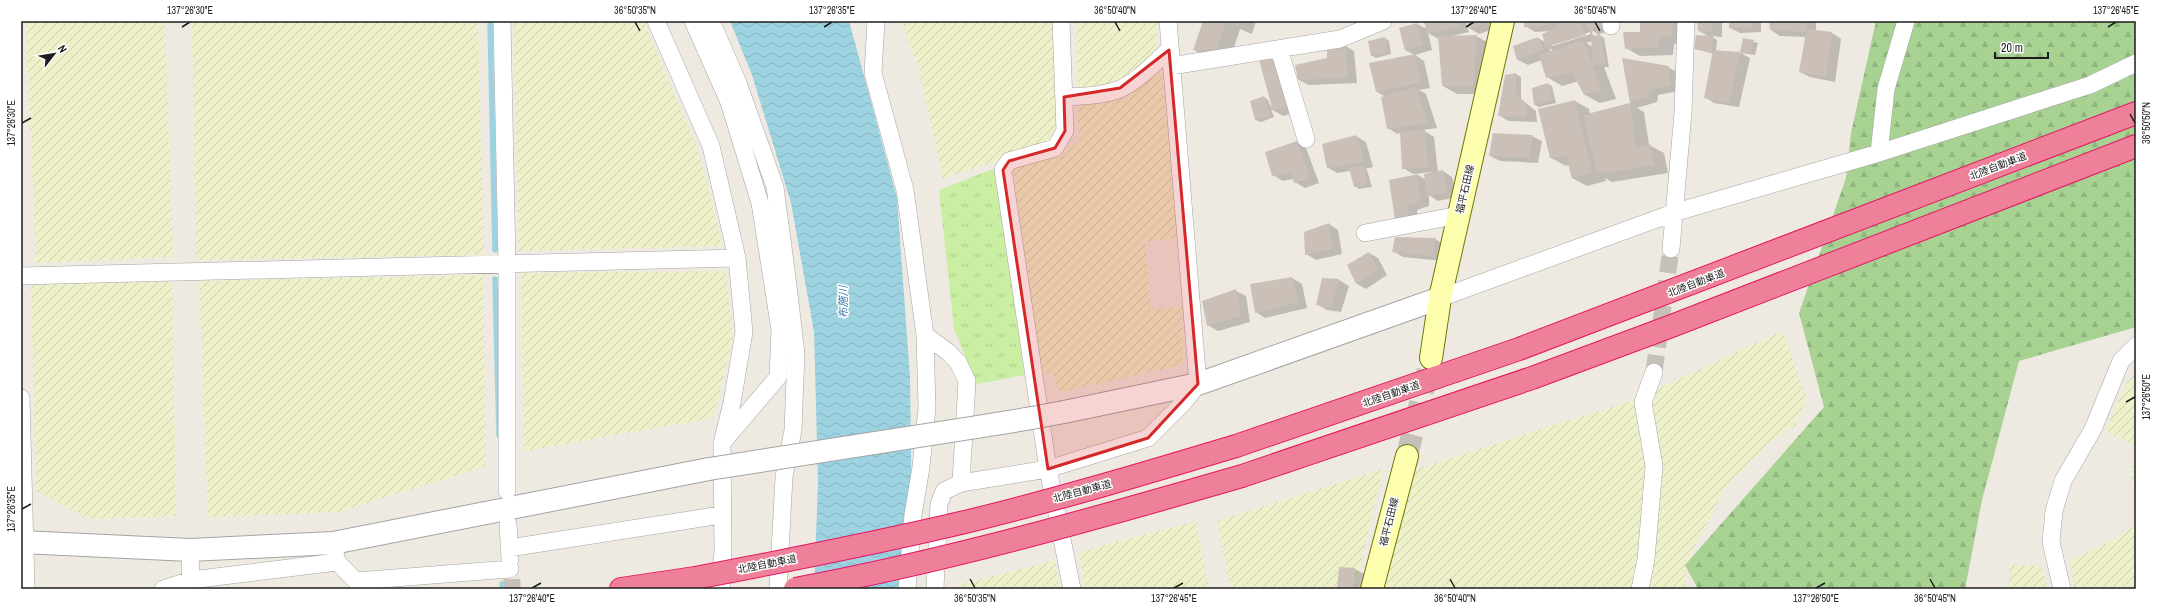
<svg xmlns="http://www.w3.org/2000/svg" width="2157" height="610" font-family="'Archivo Narrow','Noto Sans JP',sans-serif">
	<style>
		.farmland { fill: url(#farmland-furrows) }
		.grass { fill: url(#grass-tufts) }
		.forest { fill: url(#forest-firs) }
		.water { fill: url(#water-waves) }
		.shadow { fill: #0003; fill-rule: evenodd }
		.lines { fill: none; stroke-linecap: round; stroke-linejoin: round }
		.stream { stroke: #9dd3e1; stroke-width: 5.5 }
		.building { fill: #cbc0b7 }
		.minor-tunnel { stroke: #c5c1ba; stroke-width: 17; stroke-dasharray: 17 8; stroke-linecap: butt }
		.secondary-tunnel { stroke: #c5c1ba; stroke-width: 22; stroke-dasharray: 22 11; stroke-linecap: butt }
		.minor-casing { stroke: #a4a4a4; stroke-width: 18 }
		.tertiary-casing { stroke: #a4a4a4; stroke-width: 24 }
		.secondary-casing { stroke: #6e7700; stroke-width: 24 }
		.motorway-casing { stroke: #e61563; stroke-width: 24 }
		.minor { stroke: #fff; stroke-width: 17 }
		.tertiary { stroke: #fff; stroke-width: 22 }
		.secondary { stroke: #fdffaf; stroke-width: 22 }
		.motorway { stroke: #ee8199; stroke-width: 22 }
		.tertiary-bridge-casing { stroke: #a4a4a4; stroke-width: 24; stroke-linecap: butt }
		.motorway-bridge-casing { stroke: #e61563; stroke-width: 24; stroke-linecap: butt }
		.tertiary-bridge { stroke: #fff; stroke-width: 22 }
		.motorway-bridge { stroke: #ee8199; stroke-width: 22 }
		.marked { fill: #d62828; fill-opacity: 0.2; stroke: #d62828; stroke-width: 3; stroke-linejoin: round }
		.ticks { fill: none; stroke: #1d1d1d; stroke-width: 1.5 }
		.labels { text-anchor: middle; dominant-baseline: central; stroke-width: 3; stroke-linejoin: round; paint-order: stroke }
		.street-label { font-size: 10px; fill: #1d1d1d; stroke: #fff }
		.water-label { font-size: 11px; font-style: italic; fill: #3f79ac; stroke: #fff }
		.neatline { fill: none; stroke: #1d1d1d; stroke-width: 1.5 }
		.ticks-label { font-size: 10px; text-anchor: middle; fill: #1d1d1d }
	</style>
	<defs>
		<pattern id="farmland-furrows" width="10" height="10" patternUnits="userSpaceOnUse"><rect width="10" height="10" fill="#eef0ca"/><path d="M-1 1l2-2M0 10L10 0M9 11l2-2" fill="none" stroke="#cccdad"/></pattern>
		<pattern id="grass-tufts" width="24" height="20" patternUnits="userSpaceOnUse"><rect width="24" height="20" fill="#caeea2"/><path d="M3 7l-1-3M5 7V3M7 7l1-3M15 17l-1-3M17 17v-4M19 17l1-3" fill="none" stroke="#adcc8b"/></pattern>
		<pattern id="forest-firs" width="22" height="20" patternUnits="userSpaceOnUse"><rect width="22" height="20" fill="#a7d292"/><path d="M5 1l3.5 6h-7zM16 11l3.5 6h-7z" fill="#8fb47d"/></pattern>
		<pattern id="water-waves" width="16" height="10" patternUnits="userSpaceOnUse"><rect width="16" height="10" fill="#9dd3e1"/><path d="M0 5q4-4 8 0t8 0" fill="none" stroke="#87b5c1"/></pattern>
	</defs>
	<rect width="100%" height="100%" fill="#efeae1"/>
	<path class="farmland" d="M 26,21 L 165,21 L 173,257 L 36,263 Z
		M 192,21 L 478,21 L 484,255 L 196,260 Z
		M 513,21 L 643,21 L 698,150 L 723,246 L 519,251 Z
		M 901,21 L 1053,21 L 1058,128 L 1050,142 L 943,179 L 919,69 Z
		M 1076,21 L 1158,21 L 1155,52 L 1132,75 L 1110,85 L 1078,89 Z
		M 1162,70 L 1177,238 L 1145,242 L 1151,310 L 1182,306 L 1183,365 L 1060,392 L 1051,373 L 1038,374 L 1013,167 L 1079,142 L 1078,106 L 1101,101 L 1141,83 Z
		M 726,271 L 733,339 L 713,418 L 524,451 L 521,273 Z
		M 483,275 L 486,466 L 339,512 L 208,517 L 199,281 Z
		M 172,282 L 176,516 L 88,519 L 36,491 L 31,283 Z
		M 1782,331 L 1807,397 L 1796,425 L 1768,444 L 1727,485 L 1685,565 L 1686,589 L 1385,589 L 1413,470 L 1634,400 Z
		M 2136,373 L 2136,492 L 2131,477 L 2135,445 L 2105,431 L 2126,384 Z
		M 1383,469 L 1355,589 L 1231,589 L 1217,521 Z
		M 1196,521 L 1209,589 L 1085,589 L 1079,552 Z
		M 2136,523 L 2136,589 L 2074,589 L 2070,560 L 2104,545 L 2135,526 Z
		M 1055,560 L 1060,589 L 958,589 L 959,585 Z
		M 2009,565 L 2040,565 L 2049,589 L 2009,589 Z"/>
	<path class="grass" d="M 998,167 L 1024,375 L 977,384 L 954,329 L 939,190 Z"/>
	<path class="forest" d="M 1876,21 L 2136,21 L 2136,327 L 2019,361 L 1982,500 L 1965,589 L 1698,589 L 1685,565 L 1824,407 L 1799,313 L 1846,178 L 1851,133 Z"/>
	<path class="water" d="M 730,21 L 849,21 L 851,28 L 897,198 L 910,377 L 913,589 L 814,589 L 818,483 L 814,332 L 791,203 L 752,75 Z"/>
	<path class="shadow" d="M 1204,21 L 1256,21 L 1252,34 L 1240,29 L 1231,57 L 1208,58 L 1194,50 Z
		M 1425,21 L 1466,21 L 1467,26 L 1469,26 L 1468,21 L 1499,21 L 1500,27 L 1479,34 L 1467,27 L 1469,32 L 1452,36 L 1476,36 L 1491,44 L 1487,94 L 1457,94 L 1443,86 L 1439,39 L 1428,33 L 1432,50 L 1415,55 L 1424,61 L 1430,88 L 1419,90 L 1426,94 L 1437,128 L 1423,130 L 1434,137 L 1438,172 L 1443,171 L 1452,177 L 1457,197 L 1438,201 L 1429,195 L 1429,206 L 1417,210 L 1418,222 L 1396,220 L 1418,175 L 1426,180 L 1432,172 L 1413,174 L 1403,168 L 1401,133 L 1397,134 L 1388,128 L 1386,97 L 1377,92 L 1415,55 L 1405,50 L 1417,24 L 1427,29 Z
		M 1525,21 L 1558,21 L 1558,23 L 1564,21 L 1612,21 L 1613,31 L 1598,34 L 1604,38 L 1609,67 L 1604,67 L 1616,99 L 1600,103 L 1585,95 L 1579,81 L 1562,86 L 1547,77 L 1542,60 L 1528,65 L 1518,60 L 1514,46 L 1538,38 L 1545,42 L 1551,31 L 1535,32 L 1525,26 ZM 1591,30 L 1599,35 L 1594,37 ZM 1590,32 L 1591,34 L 1552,46 L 1552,44 ZM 1592,41 L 1593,47 L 1586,43 ZM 1549,48 L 1554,51 L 1551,52 Z
		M 1641,21 L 1688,21 L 1687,43 L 1674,44 L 1673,55 L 1640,56 L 1626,48 L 1641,33 Z
		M 1698,21 L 1722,21 L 1722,37 L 1711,36 L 1717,40 L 1716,51 L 1741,53 L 1744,39 L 1758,43 L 1755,55 L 1741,53 L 1750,58 L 1739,107 L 1714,103 L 1705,97 L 1713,54 L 1695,48 L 1710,37 L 1699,31 Z
		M 1730,21 L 1761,21 L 1761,32 L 1740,33 L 1730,28 Z
		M 1770,21 L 1816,21 L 1816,31 L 1832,33 L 1841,39 L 1835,82 L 1810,77 L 1800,72 L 1807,37 L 1780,36 L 1771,30 Z
		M 1385,38 L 1389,41 L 1391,54 L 1376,58 L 1371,55 Z
		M 1344,45 L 1354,51 L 1357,83 L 1309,85 L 1299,80 Z
		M 1623,59 L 1668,67 L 1678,73 L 1679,91 L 1658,95 L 1657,102 L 1637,108 L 1644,112 L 1649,145 L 1664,153 L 1668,173 L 1612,182 L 1605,178 L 1606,181 L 1587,186 L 1572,178 L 1569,165 L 1566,166 L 1551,158 L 1575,101 L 1589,109 L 1590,114 L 1631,103 Z
		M 1260,61 L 1298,112 L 1283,116 L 1271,109 L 1274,117 L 1261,122 L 1256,120 L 1251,102 L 1264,97 L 1268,100 L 1271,107 L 1272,106 Z
		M 1516,74 L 1521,77 L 1521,99 L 1536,111 L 1537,122 L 1508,121 L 1499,115 L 1506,76 Z
		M 1548,84 L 1552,86 L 1556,103 L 1539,107 L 1535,105 Z
		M 1356,136 L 1366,142 L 1373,167 L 1365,169 L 1367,170 L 1372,187 L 1359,189 L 1355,186 L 1350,171 L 1337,173 L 1327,167 Z
		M 1532,136 L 1542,141 L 1538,163 L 1500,161 L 1490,156 Z
		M 1297,142 L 1306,148 L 1319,183 L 1305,188 L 1295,182 L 1293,179 L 1283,181 L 1273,175 Z
		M 1329,224 L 1338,230 L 1342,254 L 1316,260 L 1306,254 Z
		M 1435,239 L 1445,245 L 1443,261 L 1403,257 L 1393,251 Z
		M 1369,253 L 1378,258 L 1387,275 L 1366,289 L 1357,284 L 1349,265 Z
		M 1292,278 L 1302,284 L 1307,308 L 1265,318 L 1256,312 Z
		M 1323,279 L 1339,280 L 1349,286 L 1341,312 L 1327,310 L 1317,304 Z
		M 1236,291 L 1246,296 L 1250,322 L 1218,331 L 1208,325 L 1203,301 Z
		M 1355,569 L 1364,574 L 1364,589 L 1338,589 Z"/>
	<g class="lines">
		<path class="stream" d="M 490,21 L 495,250
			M 495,279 L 499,435
			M 502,584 L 502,589"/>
	</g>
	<path class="building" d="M 1203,21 L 1239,21 L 1238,26 L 1226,22 L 1217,49 L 1193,50 Z
		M 1424,21 L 1458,21 L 1460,26 L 1427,34 Z
		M 1467,21 L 1492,21 L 1469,29 Z
		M 1524,21 L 1549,21 L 1549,25 L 1524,27 Z
		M 1561,21 L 1580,21 L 1586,35 L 1546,47 L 1542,34 L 1557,28 L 1556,23 Z
		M 1586,21 L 1603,21 L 1604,26 L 1587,29 Z
		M 1640,21 L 1673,21 L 1672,35 L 1660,36 L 1659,47 L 1625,49 L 1623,32 L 1640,32 Z
		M 1697,21 L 1713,21 L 1712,32 L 1698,31 Z
		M 1729,21 L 1752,21 L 1752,27 L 1729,28 Z
		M 1769,21 L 1807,21 L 1806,32 L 1807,29 L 1832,32 L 1826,77 L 1799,72 L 1806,32 L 1770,30 Z
		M 1417,23 L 1422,45 L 1405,50 L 1399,28 Z
		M 1600,34 L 1605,64 L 1593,66 L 1602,91 L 1584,95 L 1572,72 L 1546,78 L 1539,55 L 1583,40 L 1593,66 L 1591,37 Z
		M 1477,35 L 1473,86 L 1442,86 L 1438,36 Z
		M 1696,35 L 1713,36 L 1712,53 L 1694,49 Z
		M 1385,37 L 1387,52 L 1371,56 L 1368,41 Z
		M 1538,37 L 1543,50 L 1517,60 L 1513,46 Z
		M 1743,38 L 1754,40 L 1750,53 L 1740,52 Z
		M 1345,44 L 1348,78 L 1298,80 L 1295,65 L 1327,58 L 1327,49 Z
		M 1713,50 L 1740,52 L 1729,103 L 1704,98 Z
		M 1415,54 L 1421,82 L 1376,92 L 1369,63 Z
		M 1273,56 L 1289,106 L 1273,111 L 1259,60 Z
		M 1622,58 L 1669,66 L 1670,86 L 1649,89 L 1648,97 L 1630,103 Z
		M 1516,73 L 1516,95 L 1526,105 L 1527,117 L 1498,116 L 1505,75 Z
		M 1548,83 L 1552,100 L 1534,105 L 1532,88 Z
		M 1416,87 L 1428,123 L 1387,129 L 1381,97 Z
		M 1264,96 L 1270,115 L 1255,120 L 1250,101 Z
		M 1575,100 L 1592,173 L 1572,178 L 1566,156 L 1550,158 L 1538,109 Z
		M 1630,103 L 1636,147 L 1650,144 L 1654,165 L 1597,174 L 1583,115 Z
		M 1425,130 L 1428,167 L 1402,169 L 1400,132 Z
		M 1493,133 L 1533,135 L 1529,158 L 1489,156 Z
		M 1356,135 L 1364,162 L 1327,168 L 1322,144 Z
		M 1297,141 L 1310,178 L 1294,183 L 1290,173 L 1272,176 L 1265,152 Z
		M 1363,166 L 1368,184 L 1354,187 L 1349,168 Z
		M 1443,170 L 1448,192 L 1427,196 L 1424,174 Z
		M 1418,174 L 1420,201 L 1407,205 L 1409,217 L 1395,220 L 1389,180 Z
		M 1329,223 L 1332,249 L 1305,255 L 1304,232 Z
		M 1395,237 L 1436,238 L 1433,256 L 1392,252 Z
		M 1369,252 L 1378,270 L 1356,284 L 1347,265 Z
		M 1292,277 L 1298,302 L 1255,313 L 1250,284 Z
		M 1322,278 L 1339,279 L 1331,308 L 1316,305 Z
		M 1236,289 L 1241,316 L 1207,326 L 1202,301 Z
		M 1339,567 L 1355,568 L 1354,589 L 1337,589 Z"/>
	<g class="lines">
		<path class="minor-tunnel" d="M 1654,372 L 1671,249
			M 512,579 L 512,589"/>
		<path class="secondary-tunnel" d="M 1407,456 L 1429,366"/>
		<g class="minor-casing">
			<path id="minor" d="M 502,21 L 507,264 L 507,491
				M 656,21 L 711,146 L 737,258 L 744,332 L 732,403 L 723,439
				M 693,21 L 729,102 L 760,203 L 780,330 L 778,377 L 722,443 L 723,549 L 721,589
				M 711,21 L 738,83 L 775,187 L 788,285 L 796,354 L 793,430 L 784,477 L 778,589
				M 876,21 L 873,73 L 905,190 L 925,335
				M 1611,21 L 1611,26
				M 1279,49 L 1306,139
				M 1171,66 L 1340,39 L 1383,21
				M 1064,97 C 1082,96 1102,96 1120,89 C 1138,81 1154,63 1169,50
				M 1879,153 L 1886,89 L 1906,21
				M 1365,233 L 1459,215
				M 1671,249 L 1683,113 L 1686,21
				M 21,276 L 737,258
				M 1440,298 L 1673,213 L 1879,153 L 2090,85 L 2136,63
				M 21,398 L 26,589
				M 508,524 L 510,559
				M 333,543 L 337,562 L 356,581 L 510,569
				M 509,548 L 721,515
				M 190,550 L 191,589
				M 163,589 L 191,580 L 337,562
				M 907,589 L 913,515 L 921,467 L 927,408 L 925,335 L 948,352 L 958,362 L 967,381 L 961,483
				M 935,589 L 939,504 L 944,491 L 961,483 L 1048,469 L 1003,170 L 1009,161 L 1055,148 L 1065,131 L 1061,21
				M 1072,589 L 1048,469 L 1148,438 L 1184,402 L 1198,384 L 1168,21
				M 1640,589 L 1646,559 L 1654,466 L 1643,402 L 1654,372
				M 2062,589 L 2051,542 L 2054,511 L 2063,481 L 2093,429 L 2121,361 L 2136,346"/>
		</g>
		<g class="tertiary-casing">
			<path id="tertiary" d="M 1064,412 L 1198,384 L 1440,298
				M 977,427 L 1026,419
				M 21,542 L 190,550 L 333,543 L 709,469"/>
		</g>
		<g class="secondary-casing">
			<path id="secondary" d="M 1431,358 L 1440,298 L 1503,21
				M 1372,589 L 1407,456"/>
		</g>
		<g class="motorway-casing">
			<path id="motorway" d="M 1236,446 L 1519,349 L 2136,113
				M 1242,476 L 1532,378 L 1669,327 L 2136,146
				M 621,589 L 695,578"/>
		</g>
		<use href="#minor" class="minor"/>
		<use href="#tertiary" class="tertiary"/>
		<use href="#secondary" class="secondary"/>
		<use href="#motorway" class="motorway"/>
		<g class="tertiary-bridge-casing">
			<path id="tertiary-bridge" d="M 1026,419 L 1064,412
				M 709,469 L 977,427"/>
		</g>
		<g class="motorway-bridge-casing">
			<path id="motorway-bridge" d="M 695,578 C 785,561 876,543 965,522 C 1056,500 1146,473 1236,446
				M 795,589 C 946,561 1094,519 1242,476"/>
		</g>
		<use href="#tertiary-bridge" class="tertiary-bridge"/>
		<use href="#motorway-bridge" class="motorway-bridge"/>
	</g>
	<path class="marked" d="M 1169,50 L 1198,384 L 1148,438 L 1048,469 L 1003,170 L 1009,161 L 1055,148 L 1065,131 L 1064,97 L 1120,88 Z"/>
	<path class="ticks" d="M 635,22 L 640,31M 1115,22 L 1120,31M 1595,22 L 1600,31M 182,27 L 190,22M 824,27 L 832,22M 1466,27 L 1474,22M 2108,27 L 2116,22M 2130,114 L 2135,123M 22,123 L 31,118M 2126,402 L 2135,397M 22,509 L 31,504M 970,579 L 975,588M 1450,579 L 1455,588M 1930,579 L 1935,588M 532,588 L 541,583M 1174,588 L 1183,583M 1816,588 L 1825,583"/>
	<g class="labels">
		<g class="street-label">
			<text transform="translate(1998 166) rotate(-21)">北陸自動車道</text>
			<text transform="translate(1465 189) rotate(-77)">福平石田線</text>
			<text transform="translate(1696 283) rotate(-21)">北陸自動車道</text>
			<text transform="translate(1391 394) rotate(-19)">北陸自動車道</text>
			<text transform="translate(1082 491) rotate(-15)">北陸自動車道</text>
			<text transform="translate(1389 522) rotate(-76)">福平石田線</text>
			<text transform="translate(767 564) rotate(-11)">北陸自動車道</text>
		</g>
		<g class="water-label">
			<text transform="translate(843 302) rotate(-91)">布施川</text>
		</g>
	</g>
	<rect width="2157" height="610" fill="none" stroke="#ffffff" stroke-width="44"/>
	<g transform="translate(54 54) rotate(59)" stroke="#ffffff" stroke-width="3" paint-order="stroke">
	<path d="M0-3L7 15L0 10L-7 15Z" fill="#1d1d1d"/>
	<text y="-6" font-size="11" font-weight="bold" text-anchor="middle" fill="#1d1d1d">N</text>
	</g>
	<path d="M1995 52v6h53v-6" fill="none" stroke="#1d1d1d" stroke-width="2"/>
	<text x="2001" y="52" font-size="12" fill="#1d1d1d" stroke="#ffffff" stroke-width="3" paint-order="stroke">20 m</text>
	<rect x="22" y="22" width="2113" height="566" class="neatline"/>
	<g class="ticks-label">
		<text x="190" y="14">137°26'30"E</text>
		<text x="635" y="14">36°50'35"N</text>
		<text x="832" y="14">137°26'35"E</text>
		<text x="1115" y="14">36°50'40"N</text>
		<text x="1474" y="14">137°26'40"E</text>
		<text x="1595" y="14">36°50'45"N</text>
		<text x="2116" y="14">137°26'45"E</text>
		<text transform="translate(2146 123) rotate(-90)" y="4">36°50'50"N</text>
		<text transform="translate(11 123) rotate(-90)" y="4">137°26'30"E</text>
		<text transform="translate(2146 397) rotate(-90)" y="4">137°26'50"E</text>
		<text transform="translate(11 509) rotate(-90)" y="4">137°26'35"E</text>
		<text x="532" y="602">137°26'40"E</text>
		<text x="975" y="602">36°50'35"N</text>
		<text x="1174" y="602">137°26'45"E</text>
		<text x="1455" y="602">36°50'40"N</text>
		<text x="1816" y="602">137°26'50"E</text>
		<text x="1935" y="602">36°50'45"N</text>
	</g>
</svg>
